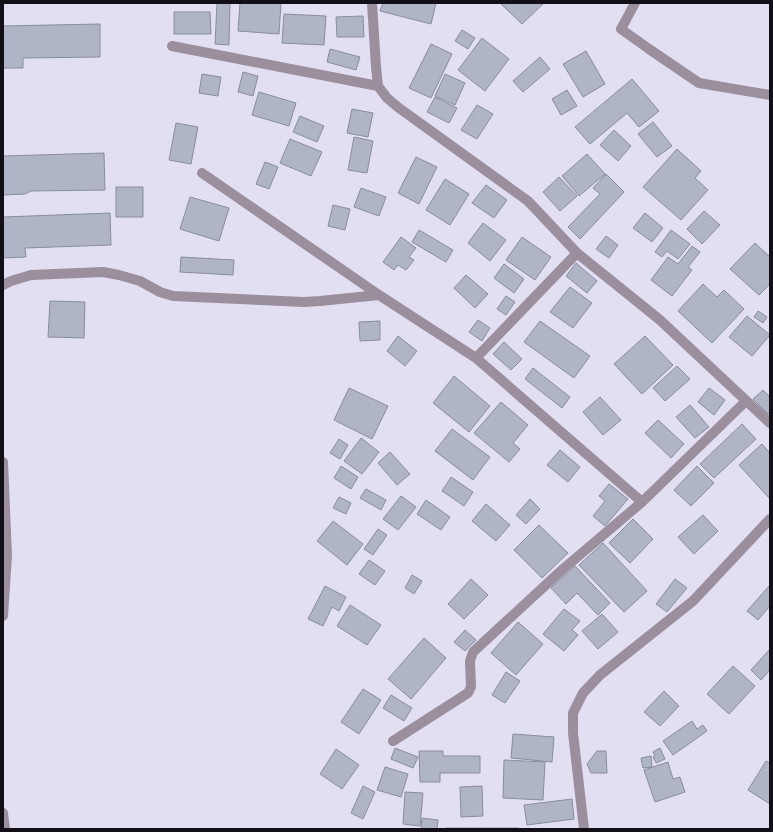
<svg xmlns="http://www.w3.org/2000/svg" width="773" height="832" font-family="Figtree,sans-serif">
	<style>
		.building { fill: #afb5c7; stroke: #878d9e }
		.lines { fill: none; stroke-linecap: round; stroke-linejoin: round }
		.minor { stroke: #9b8e9d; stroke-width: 10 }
	</style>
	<rect width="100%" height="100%" fill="#e3dff2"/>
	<path class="building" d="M 217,3 L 230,3 L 229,45 L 215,44 Z
		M 240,3 L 281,3 L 279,34 L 238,31 Z
		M 383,3 L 436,3 L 431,24 L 380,11 Z
		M 500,3 L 543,3 L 543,4 L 522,24 Z
		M 174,12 L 210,12 L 211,34 L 174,34 Z
		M 284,14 L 326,16 L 324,45 L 282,43 Z
		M 363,16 L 364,37 L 337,37 L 336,17 Z
		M 100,24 L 100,57 L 23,58 L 23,68 L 3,68 L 3,26 Z
		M 462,30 L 475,38 L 468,49 L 455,41 Z
		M 482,38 L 509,59 L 485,91 L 458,70 Z
		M 431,44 L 452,54 L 431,98 L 409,88 Z
		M 330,49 L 360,57 L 356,70 L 327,62 Z
		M 586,51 L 605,84 L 583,97 L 563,64 Z
		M 540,57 L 550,69 L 523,92 L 513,81 Z
		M 243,72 L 258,76 L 253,96 L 238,92 Z
		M 202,74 L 221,77 L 218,96 L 199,93 Z
		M 445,74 L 465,83 L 455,105 L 435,96 Z
		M 632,79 L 659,111 L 639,127 L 627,113 L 590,144 L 575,127 Z
		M 567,90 L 577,106 L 561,115 L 552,99 Z
		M 259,92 L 296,103 L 289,126 L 252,115 Z
		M 435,97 L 457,108 L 449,123 L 427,112 Z
		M 477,105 L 493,114 L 477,139 L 461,130 Z
		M 352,109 L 373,113 L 368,137 L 347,133 Z
		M 300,116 L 324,126 L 317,142 L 293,132 Z
		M 653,122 L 672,146 L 657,157 L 638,134 Z
		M 176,123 L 198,127 L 191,164 L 169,160 Z
		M 614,130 L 631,146 L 618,161 L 600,145 Z
		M 354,137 L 373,141 L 367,173 L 348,170 Z
		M 290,139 L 322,152 L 311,176 L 280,163 Z
		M 677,149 L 701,171 L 695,178 L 708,190 L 681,220 L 643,187 Z
		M 104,153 L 105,190 L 31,191 L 25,194 L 3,195 L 3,156 Z
		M 587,154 L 605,174 L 579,196 L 562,176 Z
		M 416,157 L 437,167 L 419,204 L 398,193 Z
		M 265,162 L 278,167 L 269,189 L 256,184 Z
		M 606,174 L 624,192 L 580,239 L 568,227 L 600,194 L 593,188 Z
		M 559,177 L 577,196 L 560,211 L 543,192 Z
		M 445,179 L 469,194 L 450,225 L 426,210 Z
		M 486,185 L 507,200 L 494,218 L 472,203 Z
		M 116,187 L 143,187 L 143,217 L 116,217 Z
		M 361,188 L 386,197 L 379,216 L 354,207 Z
		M 190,197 L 229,208 L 219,241 L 180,229 Z
		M 333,205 L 350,209 L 345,230 L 328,226 Z
		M 704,211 L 720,225 L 702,244 L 687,229 Z
		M 110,213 L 111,245 L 25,248 L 26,257 L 3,258 L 3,217 Z
		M 645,213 L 663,228 L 652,242 L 633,228 Z
		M 483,223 L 506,240 L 490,261 L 468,243 Z
		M 419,230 L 453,250 L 446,262 L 412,242 Z
		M 671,230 L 690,244 L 678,259 L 667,251 L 662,257 L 655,252 Z
		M 606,236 L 618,245 L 609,258 L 596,249 Z
		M 401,237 L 416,248 L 409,257 L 414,260 L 406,270 L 398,265 L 394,270 L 383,262 Z
		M 522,237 L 551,257 L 535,280 L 506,260 Z
		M 755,243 L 770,257 L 770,284 L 759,295 L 730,269 Z
		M 692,246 L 700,252 L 688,267 L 692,270 L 672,296 L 651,280 L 668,257 L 678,264 Z
		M 181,257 L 234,260 L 233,275 L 180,272 Z
		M 576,263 L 597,281 L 587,293 L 566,276 Z
		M 504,264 L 524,279 L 514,293 L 494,278 Z
		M 466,275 L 488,294 L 475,308 L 454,288 Z
		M 703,284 L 717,297 L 724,290 L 744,309 L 712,343 L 678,311 Z
		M 570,287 L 592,303 L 573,328 L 550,312 Z
		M 506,296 L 515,302 L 506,315 L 497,309 Z
		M 50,301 L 85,302 L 84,338 L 48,337 Z
		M 758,311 L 767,317 L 763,323 L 754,317 Z
		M 747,316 L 770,335 L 752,356 L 729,337 Z
		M 478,320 L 490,328 L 482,341 L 469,332 Z
		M 380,321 L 380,340 L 360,341 L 359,322 Z
		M 540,321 L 590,356 L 574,378 L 524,342 Z
		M 398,336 L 417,351 L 405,366 L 387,351 Z
		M 645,336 L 673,365 L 642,394 L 614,364 Z
		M 504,342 L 522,359 L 511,370 L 493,354 Z
		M 677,366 L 690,379 L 665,401 L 653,388 Z
		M 533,368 L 570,397 L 562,408 L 525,379 Z
		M 454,376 L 490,406 L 469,432 L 433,403 Z
		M 349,388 L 388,406 L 372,439 L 334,420 Z
		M 709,388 L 725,400 L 714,415 L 698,402 Z
		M 763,390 L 770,397 L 770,412 L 768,414 L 753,399 Z
		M 600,397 L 621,420 L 603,435 L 583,412 Z
		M 501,402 L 528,425 L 513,443 L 520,449 L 509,462 L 474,433 Z
		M 690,405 L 709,427 L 695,438 L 676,417 Z
		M 658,420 L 684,444 L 671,458 L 645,433 Z
		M 742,424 L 756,439 L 714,478 L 700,464 Z
		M 452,429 L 490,457 L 473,480 L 435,451 Z
		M 361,438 L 379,452 L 362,474 L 344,461 Z
		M 339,439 L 348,445 L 340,459 L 330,453 Z
		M 762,444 L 770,453 L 770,499 L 739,465 Z
		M 560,450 L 580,467 L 568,482 L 547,465 Z
		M 390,452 L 410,474 L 397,485 L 378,463 Z
		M 341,466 L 358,477 L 351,489 L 334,478 Z
		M 697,466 L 714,483 L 691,506 L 674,490 Z
		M 451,477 L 473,492 L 464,506 L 442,491 Z
		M 609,484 L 628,499 L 605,526 L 593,516 L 605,501 L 599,496 Z
		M 366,489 L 386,500 L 381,510 L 360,498 Z
		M 401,496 L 416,507 L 398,530 L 383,519 Z
		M 339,497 L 351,503 L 346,514 L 333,508 Z
		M 530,499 L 540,509 L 526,524 L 516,515 Z
		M 426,500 L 450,517 L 441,530 L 417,514 Z
		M 486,504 L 510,525 L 496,541 L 472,521 Z
		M 703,515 L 718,531 L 694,554 L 678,537 Z
		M 633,519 L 653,539 L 630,563 L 609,543 Z
		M 333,521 L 363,544 L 347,565 L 317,541 Z
		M 539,525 L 568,553 L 542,578 L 514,550 Z
		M 378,529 L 387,535 L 373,555 L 364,549 Z
		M 603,543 L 647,591 L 624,612 L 579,565 Z
		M 369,560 L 385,571 L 375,585 L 359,574 Z
		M 575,566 L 610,603 L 598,615 L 577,593 L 566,604 L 551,588 Z
		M 412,575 L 422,581 L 414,594 L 405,588 Z
		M 471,579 L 488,595 L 464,619 L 448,604 Z
		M 675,579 L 687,588 L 667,612 L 656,604 Z
		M 325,586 L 346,597 L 339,611 L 332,607 L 323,626 L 308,619 Z
		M 769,586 L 770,587 L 770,606 L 758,620 L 747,611 Z
		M 350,605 L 381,625 L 367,645 L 337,626 Z
		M 564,609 L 580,621 L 572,630 L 578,635 L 564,651 L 543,634 Z
		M 602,614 L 618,632 L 598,649 L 582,631 Z
		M 518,622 L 543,644 L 516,675 L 491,653 Z
		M 465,630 L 476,640 L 465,651 L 454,642 Z
		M 424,638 L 446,658 L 411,699 L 388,679 Z
		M 770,649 L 770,670 L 761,680 L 751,670 Z
		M 733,666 L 755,686 L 729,714 L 707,694 Z
		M 506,672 L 520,681 L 505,703 L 492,695 Z
		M 363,689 L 381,700 L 359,734 L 341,722 Z
		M 664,691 L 679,706 L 660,726 L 644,712 Z
		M 391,695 L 412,708 L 404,721 L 383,708 Z
		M 692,721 L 697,729 L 703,725 L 707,731 L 673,755 L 663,741 Z
		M 513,734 L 554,737 L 552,762 L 511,758 Z
		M 395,748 L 418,757 L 413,768 L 391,759 Z
		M 660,748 L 665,759 L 656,763 L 653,757 L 655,756 L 653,752 Z
		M 336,749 L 359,765 L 342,789 L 320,774 Z
		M 419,751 L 443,751 L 443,756 L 480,756 L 480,773 L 440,773 L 440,782 L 420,782 Z
		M 597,751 L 606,751 L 607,773 L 591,773 L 587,764 Z
		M 651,756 L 652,767 L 643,768 L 641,758 Z
		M 504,760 L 545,762 L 543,800 L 503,798 Z
		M 766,761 L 770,763 L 770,804 L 748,790 Z
		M 668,762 L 673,779 L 680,777 L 685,792 L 655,802 L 644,770 Z
		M 385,767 L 408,774 L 401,797 L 377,790 Z
		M 363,786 L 375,792 L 363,819 L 351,813 Z
		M 482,786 L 483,816 L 461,817 L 460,787 Z
		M 405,792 L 423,793 L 420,826 L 403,824 Z
		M 572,799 L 574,819 L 527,825 L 524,805 Z
		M 422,818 L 438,820 L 437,829 L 421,829 Z
		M 446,828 L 519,828 L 519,829 L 446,829 Z"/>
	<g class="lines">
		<path class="minor" d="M 372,3 L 376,67 L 378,86 L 387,98 L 399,108 L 528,201 L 577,253 L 660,320 L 770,423
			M 635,3 L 621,29 L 649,49 L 699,83 L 770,95
			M 172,46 L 378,86
			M 202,173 L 379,295 L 476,358 L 642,502
			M 3,285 L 11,281 L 31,275 L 103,272 L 119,275 L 140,281 L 160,292 L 173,296 L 304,302 L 320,301 L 379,295
			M 476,358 L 577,253
			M 3,462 L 7,555 L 3,616
			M 393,741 L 468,693 L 471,687 L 470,661 L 473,652 L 562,570 L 642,502 L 746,401
			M 3,813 L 5,829
			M 584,829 L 573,733 L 573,713 L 583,693 L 600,675 L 693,601 L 770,519"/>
	</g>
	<rect width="773" height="832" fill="none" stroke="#121016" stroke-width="8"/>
</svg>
